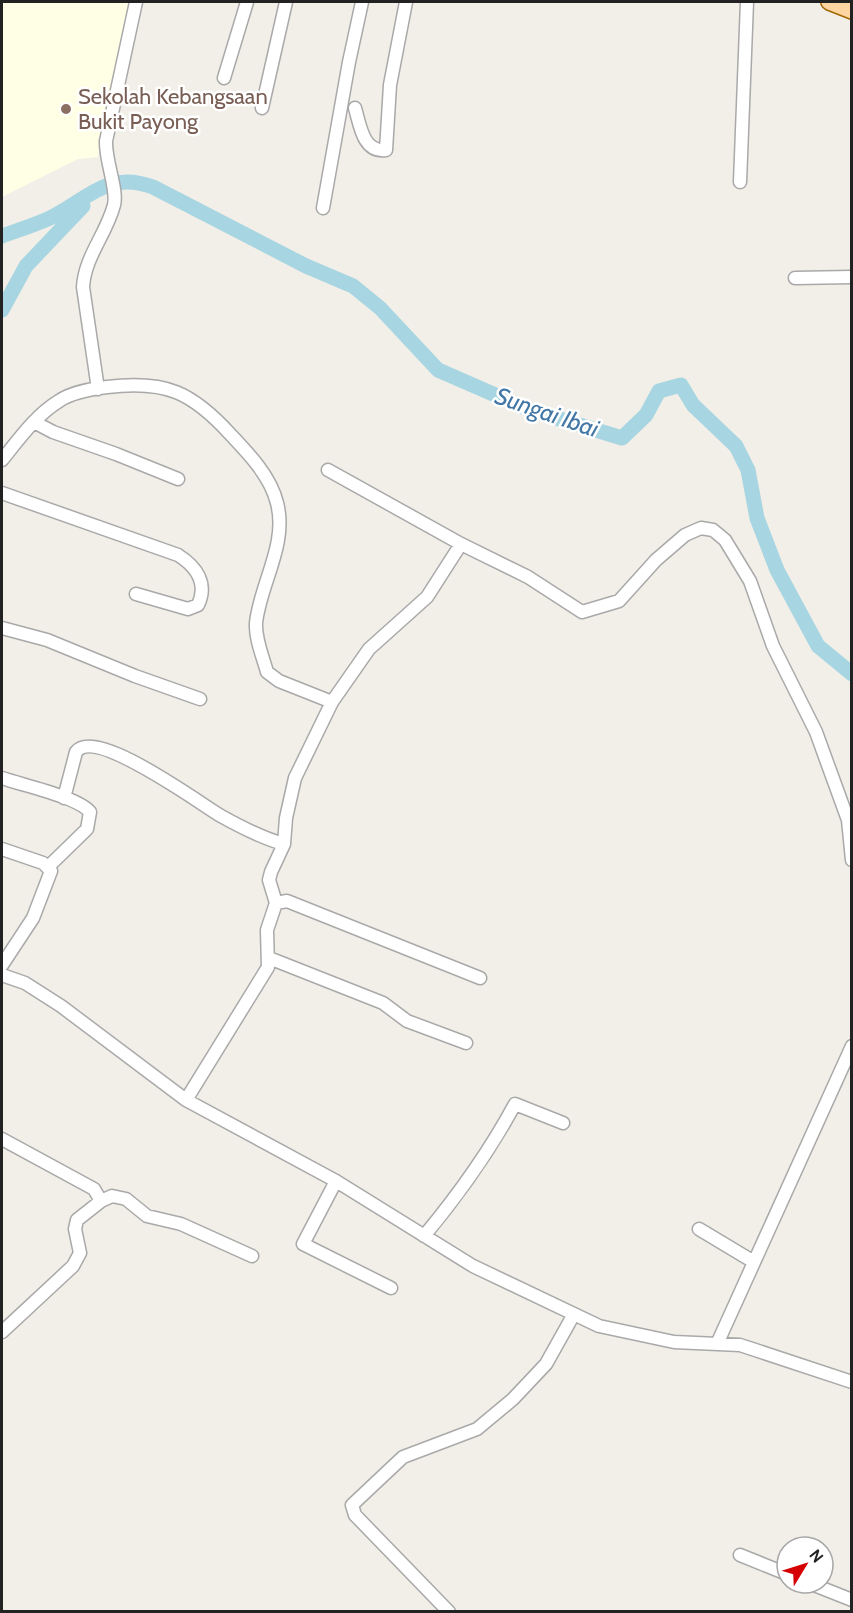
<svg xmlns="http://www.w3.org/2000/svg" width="853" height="1613" font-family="Cabin,sans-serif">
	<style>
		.education { fill: #ffffe5 }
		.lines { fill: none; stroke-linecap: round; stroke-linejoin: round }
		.river { stroke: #a7d5e1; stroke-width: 15 }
		.minor-casing { stroke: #a9a9a9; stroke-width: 15 }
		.major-casing { stroke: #a06800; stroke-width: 18 }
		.minor { stroke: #fff; stroke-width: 12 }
		.major { stroke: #ffd5a1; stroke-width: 15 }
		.education-dot { fill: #8d6e63; stroke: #fff; stroke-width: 2 }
		.labels { text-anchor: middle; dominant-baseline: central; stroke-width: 5; stroke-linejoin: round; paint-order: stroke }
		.education-label { font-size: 22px; fill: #785e54; stroke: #fff; text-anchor: start }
		.water-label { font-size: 24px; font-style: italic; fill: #4277a6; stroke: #fff }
	</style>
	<rect width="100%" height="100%" fill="#f2efe8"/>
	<path class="education" d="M 2,2 L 133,2 L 98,157 L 78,159 L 2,197 Z"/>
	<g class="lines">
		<path class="river" d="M 2,236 C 18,230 35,225 50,218 C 88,199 108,170 153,187 L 306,266 L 353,286 L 380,308 L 438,370 L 530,410 L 622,438 L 646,415 L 659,391 L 681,385 L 693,405 L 736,446 L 748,470 L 757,518 L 777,570 L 818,646 L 852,674
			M 2,310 L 26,266 L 83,206"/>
		<g class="minor-casing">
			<path id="minor" d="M 224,78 L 247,2
				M 262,108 L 286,2
				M 355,108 C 360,125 363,153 386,150 L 390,85 L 406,2
				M 740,182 L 747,2
				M 323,208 L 349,62 L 362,2
				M 795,278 L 852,277
				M 98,389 L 83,287 C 85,256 106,235 114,205 C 118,190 105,160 106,141 L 136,2
				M 34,422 L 53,432 L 116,454 L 178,479
				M 2,460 C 19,439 36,415 59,401 C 72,392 91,389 107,387 C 166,380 192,392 231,435 C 249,454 271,477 277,503 C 288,544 260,584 256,623 C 255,639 263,657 267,672 L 279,681 L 332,702
				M 328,470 L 461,544 L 528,577 L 582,612 L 619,601 L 656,560 L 685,535 L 701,528 L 713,530 L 725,540 L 750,581 L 773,646 L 816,732 L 848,820 L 852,860
				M 2,493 L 178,555 C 197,567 208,584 198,605 L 188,609 L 136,594
				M 2,628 L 47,640 L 135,676 L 200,699
				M 2,778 C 22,785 78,797 90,812 L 87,829 L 48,867
				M 64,798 L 76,752 C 95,726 199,803 221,816 C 239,826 264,839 284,844
				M 2,849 L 43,863 L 51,871 L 33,918 L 2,965
				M 276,903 L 287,901 L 480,978
				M 269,958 L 383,1003 L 407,1021 L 466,1043
				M 2,975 L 25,983 L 61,1006 L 186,1100 L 336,1181 L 473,1266 L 599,1326 L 674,1342 L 740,1345 L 852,1382
				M 186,1100 L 268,967 L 267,930 L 276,903 L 269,880 L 271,872 L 284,844 L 286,818 L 295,778 L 332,702 L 369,649 L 427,597 L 461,544
				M 2,1139 L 94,1189 L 101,1201
				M 336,1181 L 303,1244 L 391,1288
				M 699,1229 L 754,1262
				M 424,1236 C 459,1194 489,1152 515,1104 L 563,1123
				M 2,1332 L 73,1266 L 80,1253 L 75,1229 L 77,1220 L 101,1201 L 112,1196 L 126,1199 L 147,1216 L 181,1224 L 252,1256
				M 717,1344 L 852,1046
				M 740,1555 L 787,1574
				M 809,1583 L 852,1600
				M 449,1612 L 355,1515 L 352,1505 L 403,1457 L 477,1429 L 513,1399 L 546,1364 L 574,1314"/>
		</g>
		<g class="major-casing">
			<path id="major" d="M 829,2 L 852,11"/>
		</g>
		<use href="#minor" class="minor"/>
		<use href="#major" class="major"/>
	</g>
	<circle class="education-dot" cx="66" cy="109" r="6"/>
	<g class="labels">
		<g class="education-label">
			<text x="78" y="96">Sekolah Kebangsaan<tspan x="78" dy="25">Bukit Payong</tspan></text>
		</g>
		<g class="water-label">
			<text transform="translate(547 412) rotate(19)">Sungai Ibai</text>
		</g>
	</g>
	<rect width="853" height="1613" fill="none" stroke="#222222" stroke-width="6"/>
	<g transform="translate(805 1565) rotate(52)"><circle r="28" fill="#ffffff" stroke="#a7a7a7" stroke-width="1.5"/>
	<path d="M0-4.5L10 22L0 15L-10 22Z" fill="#d40003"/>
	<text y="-9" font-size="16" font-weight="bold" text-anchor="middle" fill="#222222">N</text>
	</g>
</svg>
